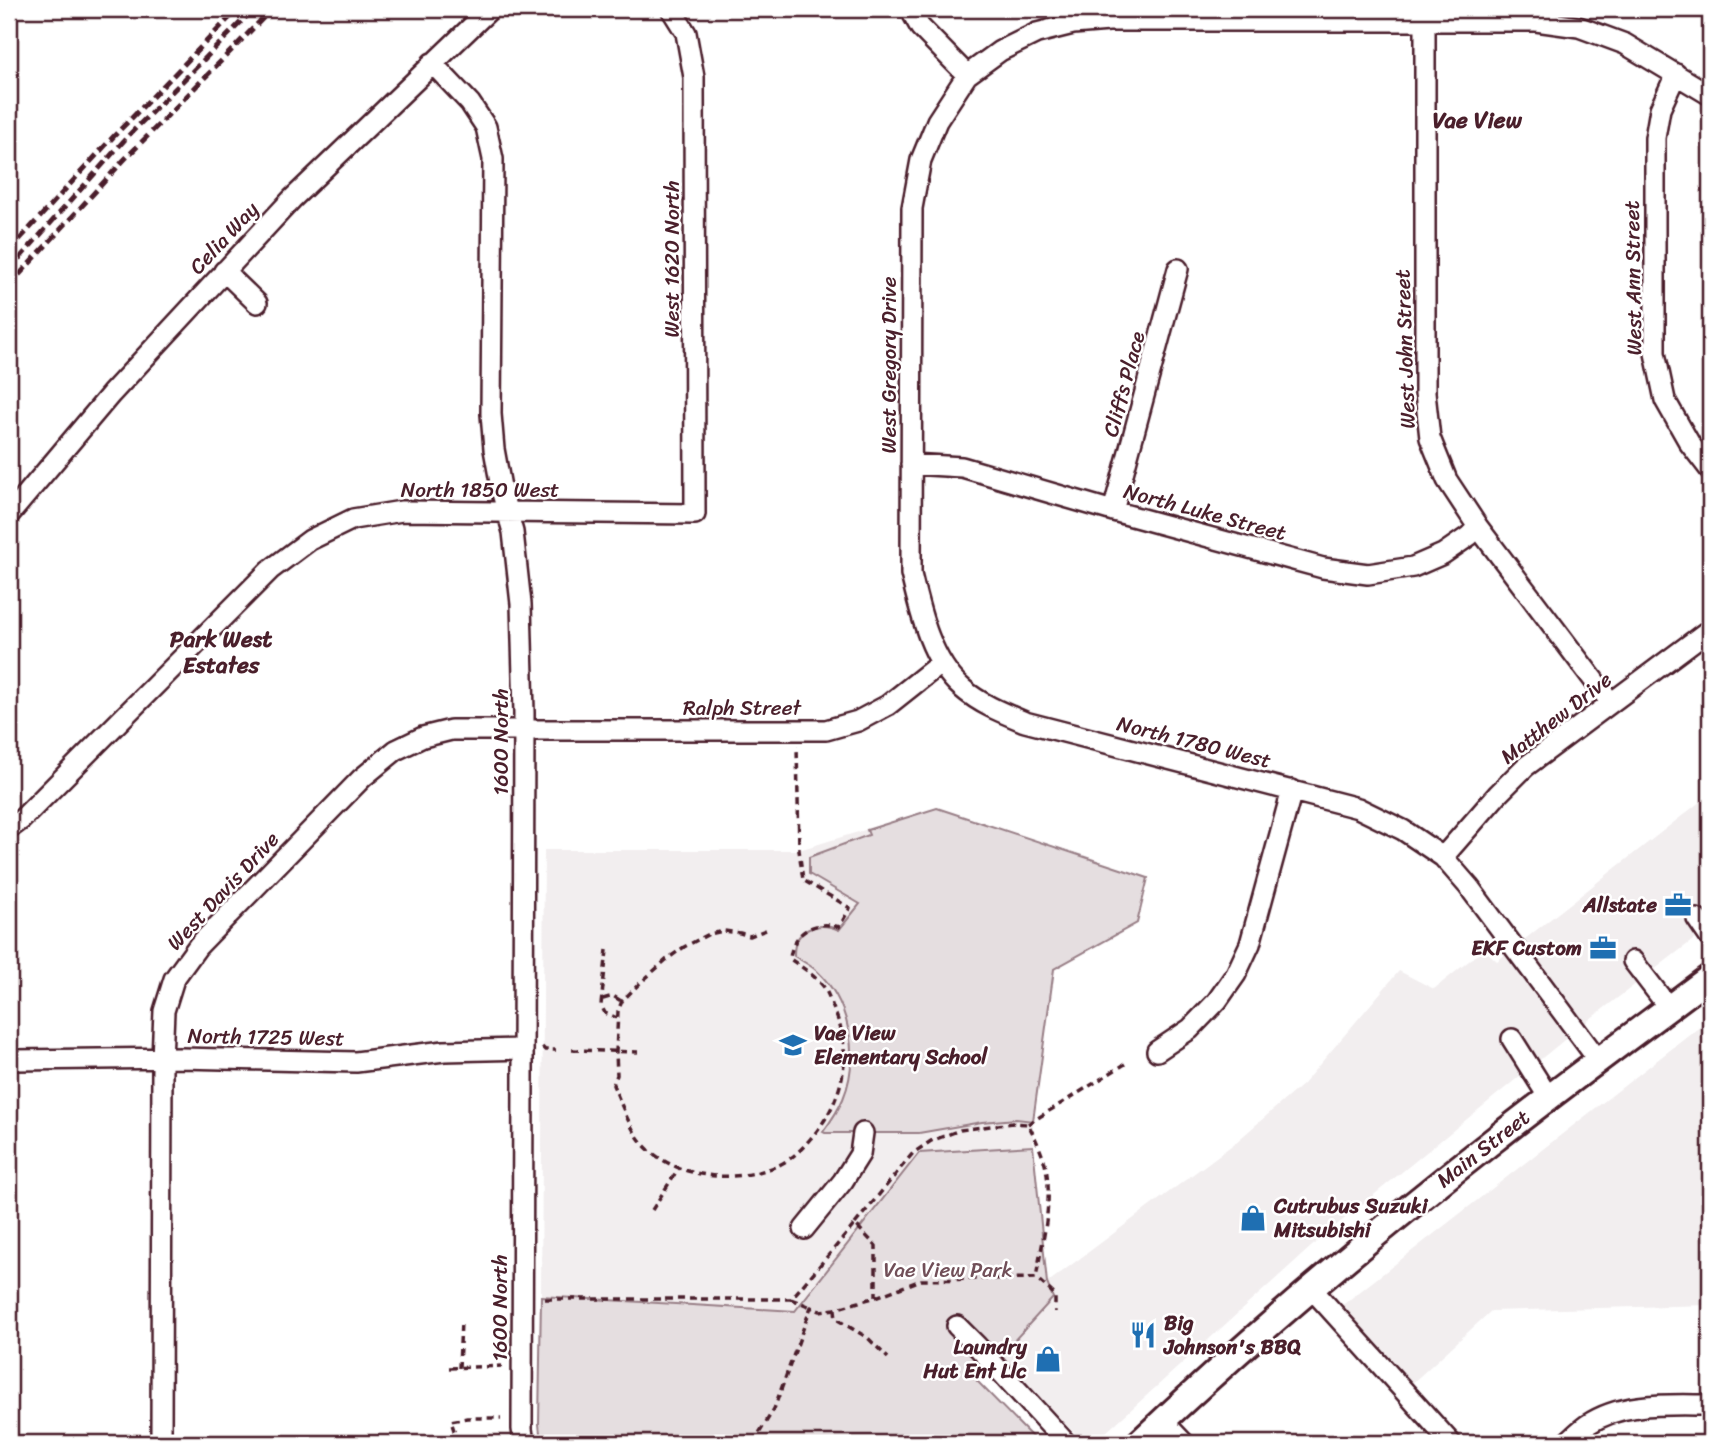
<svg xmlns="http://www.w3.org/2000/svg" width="1719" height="1452" font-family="Sriracha,sans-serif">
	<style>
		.built { fill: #f2eeef }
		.green { fill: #e5dee0; stroke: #987e86; stroke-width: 2 }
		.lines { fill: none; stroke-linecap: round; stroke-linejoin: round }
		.minor-casing { stroke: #4a1f2b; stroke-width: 24 }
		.major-casing { stroke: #4a1f2b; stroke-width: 30 }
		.path { stroke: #4a1f2b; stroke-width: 3.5; stroke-dasharray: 7 5; stroke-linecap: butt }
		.minor { stroke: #fff; stroke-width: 19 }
		.major { stroke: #fff; stroke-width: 24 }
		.rail { stroke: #4a1f2b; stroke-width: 5; stroke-dasharray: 10 5; stroke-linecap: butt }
		.labels { text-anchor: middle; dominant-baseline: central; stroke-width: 5; stroke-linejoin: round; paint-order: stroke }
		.street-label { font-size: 21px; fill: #4a1f2b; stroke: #fff }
		.poi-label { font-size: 21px; font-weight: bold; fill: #4a1f2b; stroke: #fff; text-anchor: end }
		.park-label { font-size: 21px; fill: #714f58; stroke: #fff }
		.neighbourhood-label { font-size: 23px; font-weight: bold; fill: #4a1f2b; stroke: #fff }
	</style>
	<rect width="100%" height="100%" fill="#fff"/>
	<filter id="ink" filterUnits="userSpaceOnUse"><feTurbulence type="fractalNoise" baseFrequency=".0143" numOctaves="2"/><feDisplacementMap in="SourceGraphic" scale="14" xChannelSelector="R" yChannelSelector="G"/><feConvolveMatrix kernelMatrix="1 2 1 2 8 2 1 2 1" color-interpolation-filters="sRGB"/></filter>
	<g filter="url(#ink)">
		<path class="built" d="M 1710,794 L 1710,927 L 1590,1019 L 1322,1237 L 1094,1443 L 1085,1443 L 998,1358 L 1052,1298 L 1047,1283 L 1235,1143 L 1303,1084 L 1399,971 L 1434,989 L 1484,949 L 1497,961 Z
			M 937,808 L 1148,878 L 1137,923 L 1054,969 L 1033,1121 L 1033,1146 L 919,1153 L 795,1311 L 541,1296 L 544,850 L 799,850 Z
			M 1710,1019 L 1710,1305 L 1491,1311 L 1408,1387 L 1340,1307 Z"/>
		<path class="green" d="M 937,808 L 1148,878 L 1137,923 L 1054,969 L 1033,1121 L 1016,1119 L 982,1122 L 919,1133 L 825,1133 L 823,1132 C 831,1121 838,1111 843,1099 C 860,1058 850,1002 817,971 C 810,965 802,961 794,956 C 793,930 817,920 839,930 L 860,904 L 809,874 L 809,857 L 869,835 L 867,830 Z
			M 1033,1146 L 1047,1283 L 1053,1298 L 977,1381 L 1038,1443 L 541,1443 L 539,1424 L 541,1296 L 795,1311 L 919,1153 Z"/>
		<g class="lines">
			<g class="minor-casing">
				<path id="minor" d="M 910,9 L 920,27 L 967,75
					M 1425,20 L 1425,393 L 1430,438 L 1447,480 L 1478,527 L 1611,703
					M 432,63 L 470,103 L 486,127 L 493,159 L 491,414 L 494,449 L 502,493 L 513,532 L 521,604 L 524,713 L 522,1429 L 524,1443
					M 1676,74 L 1660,109 L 1655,138 L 1655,353 L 1665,400 L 1690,444 L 1710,470
					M 224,271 L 257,303
					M 911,464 L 962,467 L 1113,511 L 1323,568 L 1368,574 L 1413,567 L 1443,554 L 1469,536 L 1478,527
					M 1113,511 L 1178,269
					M 9,515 L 111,394 L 292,199 L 490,9
					M 9,829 L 21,820 L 270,570 L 310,540 L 353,519 L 402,511 L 695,514 L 694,77 L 686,33 L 671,9
					M 1443,857 L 1498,794 L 1525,767 L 1710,629
					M 1697,919 L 1710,938
					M 1633,961 L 1669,1008
					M 1512,1039 L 1549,1098
					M 1157,1051 L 1190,1029 L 1217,1001 L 1236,974 L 1250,944 L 1292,790
					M 1599,1061 L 1469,887 L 1443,857 L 1403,830 L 1358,808 L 1025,722 C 1003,713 980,704 962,688 C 931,661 920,612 911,574 L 912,208 L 921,160 L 937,121 L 967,75 L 1000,51 L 1037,33 L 1073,24 L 1109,21 L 1536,21 L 1579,27 L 1625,44 L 1710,95
					M 9,1062 L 15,1060 L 181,1058 L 356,1062 L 444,1051 L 523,1049
					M 804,1229 L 843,1181 L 860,1154 L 863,1133
					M 1311,1288 L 1451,1443
					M 957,1326 L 977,1346 L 1066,1443
					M 1163,1421 L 1184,1443
					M 161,1443 L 162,1059 L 164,1011 L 174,979 L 198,946 L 362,778 L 396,750 L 423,737 L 451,730 L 826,730 L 858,721 L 888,705 L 941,663
					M 1566,1443 C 1573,1437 1580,1430 1587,1425 C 1622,1401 1670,1405 1710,1405"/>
			</g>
			<g class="major-casing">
				<g id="major">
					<path id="s1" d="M 1139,1443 C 1252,1336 1371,1236 1494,1140 C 1565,1084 1638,1031 1710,977"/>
				</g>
			</g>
			<path class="path" d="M 766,930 L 750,936 L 740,933 L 724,931 L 709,934 L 684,947 L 666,960 L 638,985 L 622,1001 L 618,1011 L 616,1052 L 617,1075 L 613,1085 C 623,1107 631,1134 649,1150 C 669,1167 691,1174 717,1176 C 739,1177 758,1174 779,1165 C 792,1159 802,1149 811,1138 C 841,1104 854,1058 836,1015 C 832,1006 829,994 823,986 C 814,975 802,967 790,959 C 792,933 814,919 839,927 L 850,908 L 803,880 L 799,850 L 797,746
				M 607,950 L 601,1005 L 605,1013 L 617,1018
				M 603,999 L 613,996 L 621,1001
				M 542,1047 L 545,1050 L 556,1050
				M 572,1050 L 638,1052
				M 1028,1124 L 1125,1064
				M 652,1210 L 678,1169
				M 855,1224 L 913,1153 L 931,1141 L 960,1130 L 1013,1123 L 1028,1124 C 1035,1137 1041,1150 1045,1164 C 1054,1201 1042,1242 1036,1278
				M 545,1299 L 791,1299 L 855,1224 L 876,1246 L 876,1297
				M 791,1299 L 811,1307
				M 835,1309 L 836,1319 L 868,1338 L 888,1358
				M 449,1368 L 502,1366
				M 459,1368 L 461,1321
				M 458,1443 L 451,1421 L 467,1418 L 501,1418
				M 753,1443 L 774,1409 L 811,1307 L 820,1311 L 835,1309 L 876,1297 L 921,1280 L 1036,1278 L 1055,1295 L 1055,1312"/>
			<use href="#minor" class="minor"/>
			<use href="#major" class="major"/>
			<path class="rail" d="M 9,251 L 114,136 L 238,9
				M 9,270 L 129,135 L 254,9
				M 9,286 L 123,161 L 272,9"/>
		</g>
	</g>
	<defs>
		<g id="office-bare" transform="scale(2.1)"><path d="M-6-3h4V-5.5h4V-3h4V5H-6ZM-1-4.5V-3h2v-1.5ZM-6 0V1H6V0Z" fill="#1f6fb2" stroke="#fff" stroke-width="2.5" paint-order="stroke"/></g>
		<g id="school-bare" transform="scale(2.1)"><path d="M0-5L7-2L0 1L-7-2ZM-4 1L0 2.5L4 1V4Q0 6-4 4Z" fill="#1f6fb2" stroke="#fff" stroke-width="2.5" paint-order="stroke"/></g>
		<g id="shop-bare" transform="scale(2.1)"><path d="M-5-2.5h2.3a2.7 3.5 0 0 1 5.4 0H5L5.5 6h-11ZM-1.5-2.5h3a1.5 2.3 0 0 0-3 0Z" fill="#1f6fb2" stroke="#fff" stroke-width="2.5" paint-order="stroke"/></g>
		<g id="restaurant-bare" transform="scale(2.1)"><path d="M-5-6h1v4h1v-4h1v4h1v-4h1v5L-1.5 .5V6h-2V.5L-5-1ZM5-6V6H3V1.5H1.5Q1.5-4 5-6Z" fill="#1f6fb2" stroke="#fff" stroke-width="2.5" paint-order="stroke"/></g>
	</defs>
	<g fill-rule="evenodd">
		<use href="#office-bare" x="1678" y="905"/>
		<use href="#office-bare" x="1603" y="948"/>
		<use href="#school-bare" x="793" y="1045"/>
		<use href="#shop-bare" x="1253" y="1218"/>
		<use href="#restaurant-bare" x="1143" y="1335"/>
		<use href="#shop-bare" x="1048" y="1359"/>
	</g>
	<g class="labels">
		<g class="street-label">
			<text transform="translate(224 238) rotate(-47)">Celia Way</text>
			<text transform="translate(672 259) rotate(-90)">West 1620 North</text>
			<text transform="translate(1633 278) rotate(-91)">West Ann Street</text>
			<text transform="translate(1405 349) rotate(-92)">West John Street</text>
			<text transform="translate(889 365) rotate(-90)">West Gregory Drive</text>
			<text transform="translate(1124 384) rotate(-75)">Cliffs Place</text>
			<text x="480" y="490">North 1850 West</text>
			<text transform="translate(1205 512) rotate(15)">North Luke Street</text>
			<text x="742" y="708">Ralph Street</text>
			<text transform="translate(1556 718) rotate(-38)">Matthew Drive</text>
			<text transform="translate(501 742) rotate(-90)">1600 North</text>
			<text transform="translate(1194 742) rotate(14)">North 1780 West</text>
			<text transform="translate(223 891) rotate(-47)">West Davis Drive</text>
			<text transform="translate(266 1037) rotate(1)">North 1725 West</text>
			<text stroke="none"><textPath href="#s1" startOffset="453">Main Street</textPath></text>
			<text transform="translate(500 1308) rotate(-90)">1600 North</text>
		</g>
		<g class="poi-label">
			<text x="1657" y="905">Allstate</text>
			<text x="1582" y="948">EKF Custom</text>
			<text x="814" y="1033" text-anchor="start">Vae View<tspan x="814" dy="24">Elementary School</tspan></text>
			<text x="1274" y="1206" text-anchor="start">Cutrubus Suzuki<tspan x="1274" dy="24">Mitsubishi</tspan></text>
			<text x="1164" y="1323" text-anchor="start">Big<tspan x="1164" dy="24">Johnson's BBQ</tspan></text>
			<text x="1027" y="1347">Laundry<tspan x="1027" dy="24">Hut Ent Llc</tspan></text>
		</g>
		<g class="park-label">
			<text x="948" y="1270">Vae View Park</text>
		</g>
		<g class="neighbourhood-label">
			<text x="1477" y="120">Vae View</text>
			<text x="221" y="639">Park West<tspan x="221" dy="26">Estates</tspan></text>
		</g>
	</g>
	<rect width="1719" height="1452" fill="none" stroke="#fff" stroke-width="35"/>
	<rect x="18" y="18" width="1684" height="1417" fill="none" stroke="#4a1f2b" stroke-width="2.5" filter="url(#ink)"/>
</svg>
